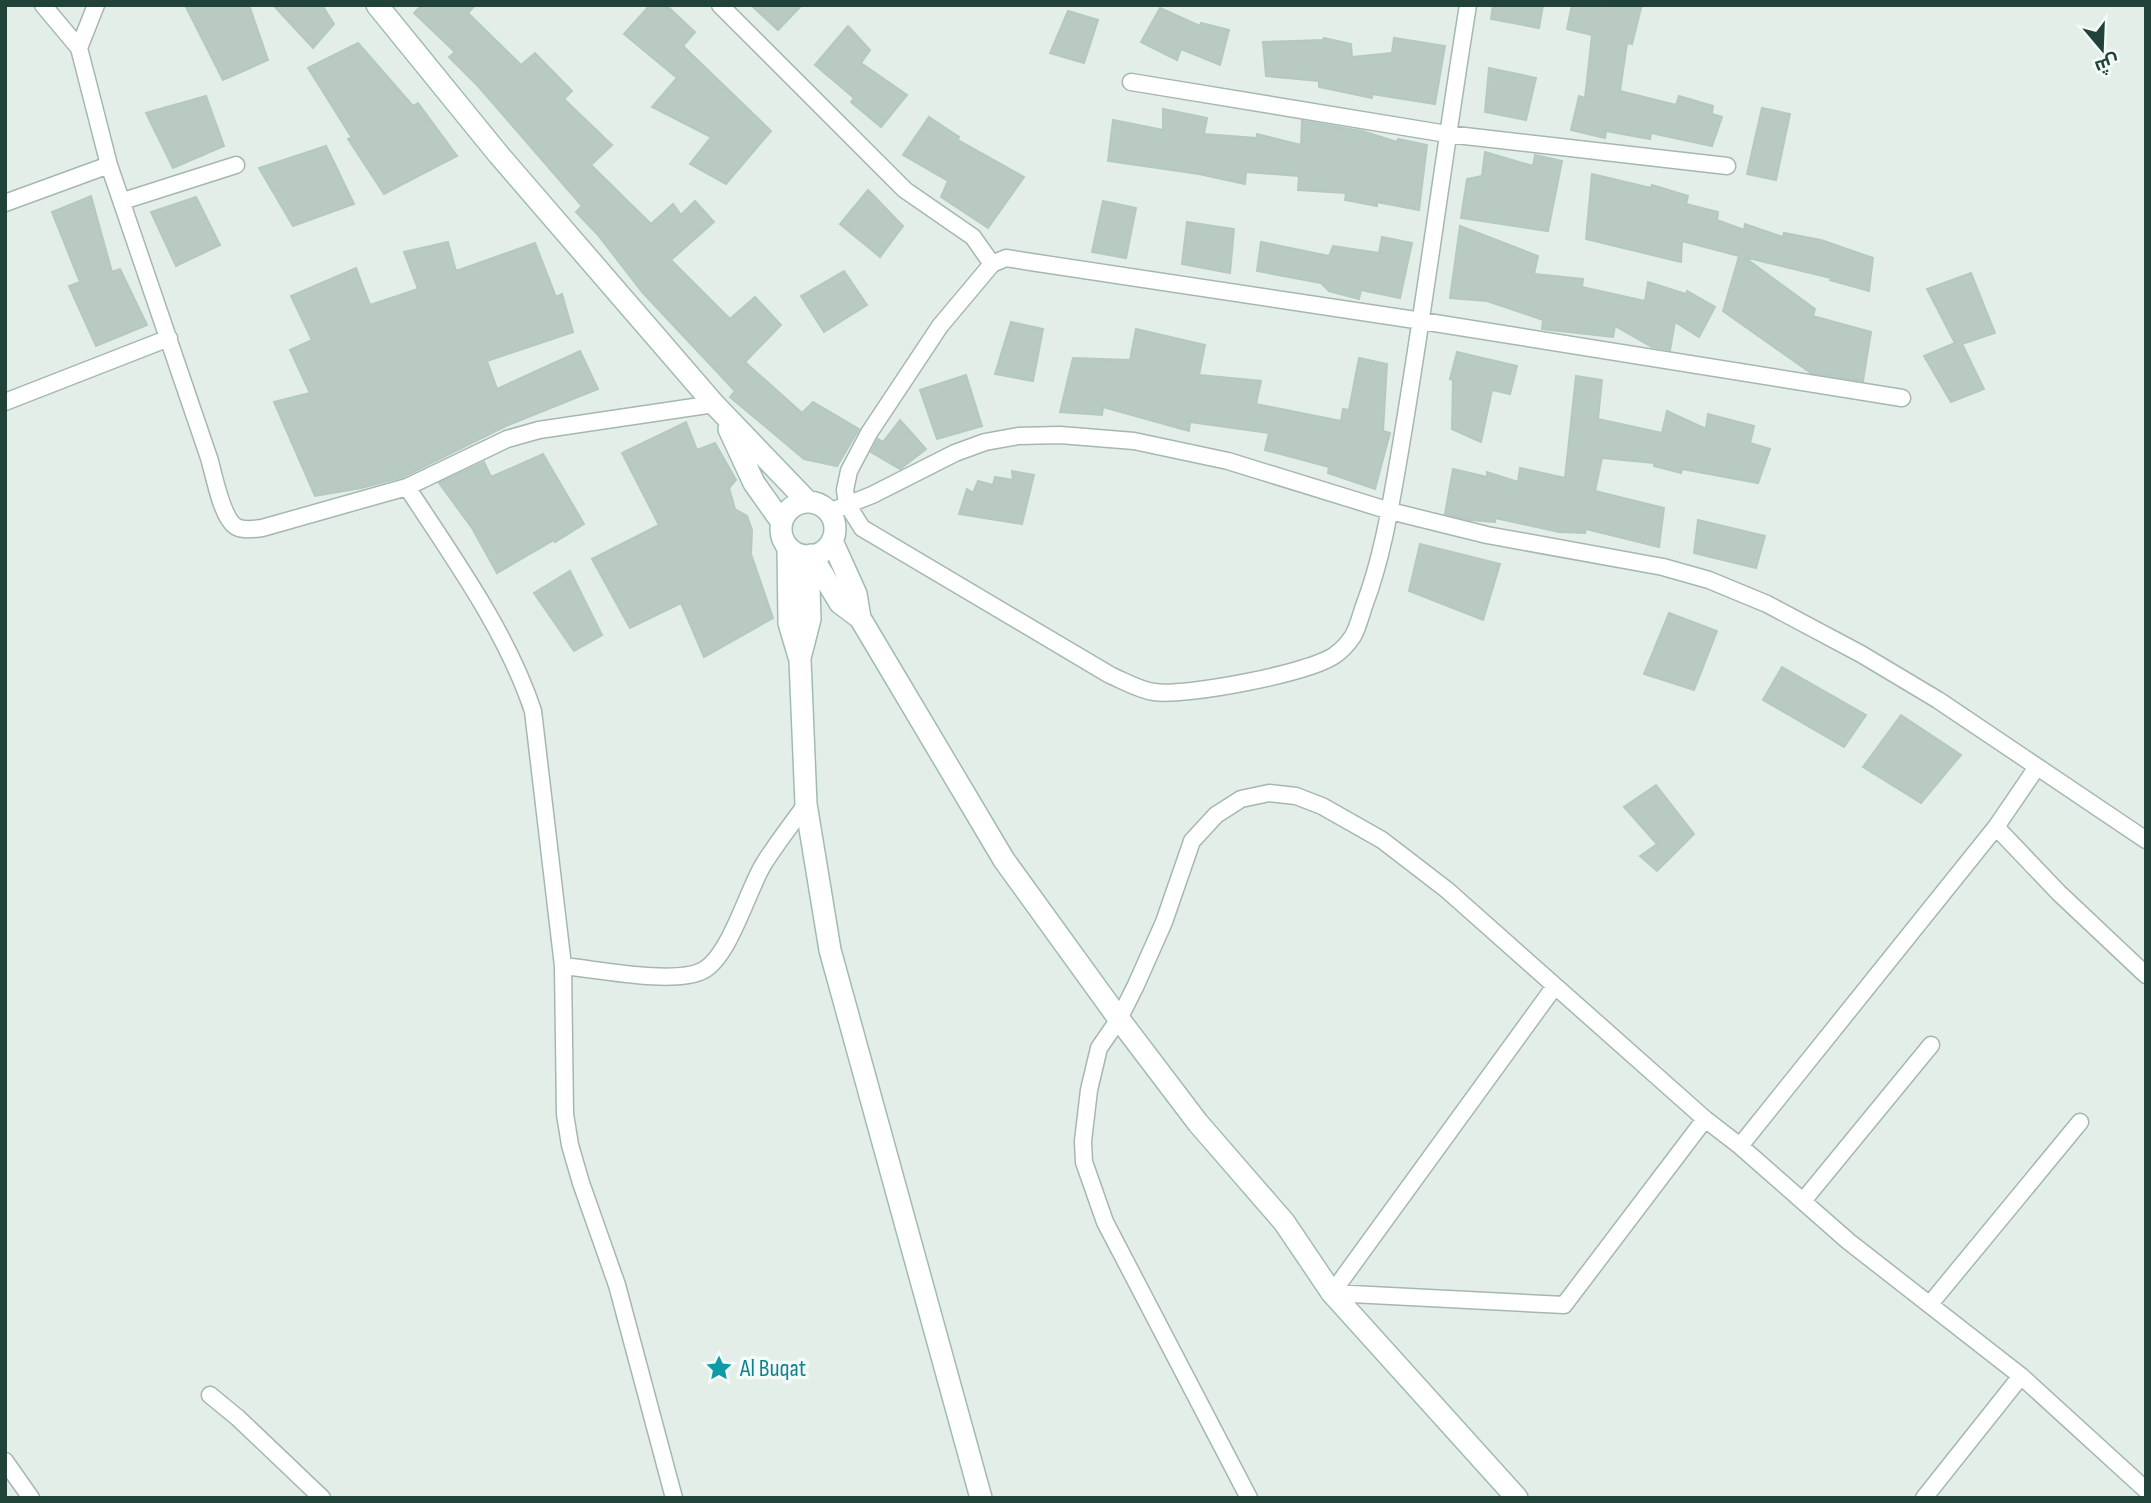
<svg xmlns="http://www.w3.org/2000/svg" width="2151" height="1503" font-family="'Sofia Sans Condensed',Cairo,sans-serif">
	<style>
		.building { fill: #b8cac2; stroke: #b4c9c0; stroke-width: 2 }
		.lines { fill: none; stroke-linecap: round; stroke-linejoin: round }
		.street-casing { stroke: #a5b7b0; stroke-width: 19 }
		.secondary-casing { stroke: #a0bcb1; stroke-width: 24 }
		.street { stroke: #fff; stroke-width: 16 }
		.secondary { stroke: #fff; stroke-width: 21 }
		.labels { text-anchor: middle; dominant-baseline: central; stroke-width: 7; stroke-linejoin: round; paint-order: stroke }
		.culture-label { font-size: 24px; fill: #0d838f; stroke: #f4faf7; text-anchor: start }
	</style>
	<rect width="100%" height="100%" fill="#e3eee9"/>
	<path class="building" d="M 185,5 L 249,5 L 268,60 L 223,80 Z
		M 273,5 L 322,5 L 334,24 L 313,48 Z
		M 422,5 L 475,5 L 468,13 L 521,65 L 535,53 L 572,91 L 564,99 L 612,145 L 591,165 L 651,224 L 673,204 L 681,215 L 695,201 L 714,222 L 671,260 L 730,319 L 755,297 L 781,325 L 745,362 L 802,413 L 813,402 L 859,429 L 837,466 L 804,459 L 730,397 L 735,391 L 643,293 L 598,235 L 576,212 L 582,206 L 478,86 L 449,57 L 455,52 L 414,13 Z
		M 650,5 L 666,5 L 695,32 L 683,46 L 771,131 L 726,184 L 690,164 L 711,137 L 652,107 L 677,78 L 624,34 Z
		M 751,5 L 802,5 L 778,30 Z
		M 1493,5 L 1543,5 L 1539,28 L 1491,19 Z
		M 1572,5 L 1641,8 L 1632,44 L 1627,43 L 1620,91 L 1676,105 L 1679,96 L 1713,106 L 1712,114 L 1722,117 L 1712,146 L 1651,133 L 1650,139 L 1606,131 L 1605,138 L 1571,130 L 1579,96 L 1585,98 L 1592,35 L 1567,29 Z
		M 1160,8 L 1200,26 L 1201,23 L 1229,30 L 1220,65 L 1181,49 L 1177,60 L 1141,42 Z
		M 1068,11 L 1098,20 L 1084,63 L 1050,53 Z
		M 848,26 L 870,50 L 861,63 L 907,95 L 881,127 L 851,102 L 854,98 L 815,65 Z
		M 1324,38 L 1351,44 L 1352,57 L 1392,53 L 1394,38 L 1445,46 L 1435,104 L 1372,94 L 1372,98 L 1319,87 L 1319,81 L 1266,76 L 1263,42 L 1323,40 Z
		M 358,43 L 413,106 L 418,103 L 457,156 L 384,194 L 348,139 L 352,138 L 308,68 Z
		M 1489,68 L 1536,78 L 1526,120 L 1485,112 Z
		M 206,96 L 224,146 L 173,168 L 146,113 Z
		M 1762,108 L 1790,114 L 1776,180 L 1747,174 Z
		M 1163,109 L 1207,118 L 1204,134 L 1257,138 L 1257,134 L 1301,145 L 1302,121 L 1362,131 L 1397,142 L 1398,139 L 1427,145 L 1419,210 L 1377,202 L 1377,206 L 1345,200 L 1346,193 L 1298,190 L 1299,176 L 1246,172 L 1245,184 L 1199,174 L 1108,161 L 1113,120 L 1163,130 Z
		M 929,117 L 959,137 L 958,140 L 1024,177 L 988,228 L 941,197 L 948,181 L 903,155 Z
		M 326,146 L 354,204 L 293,226 L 259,168 Z
		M 1485,152 L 1533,166 L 1535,155 L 1562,161 L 1548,231 L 1461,218 L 1467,179 L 1482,176 Z
		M 1592,174 L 1651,188 L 1652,185 L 1688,196 L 1686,204 L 1718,212 L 1717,220 L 1744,230 L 1745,224 L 1783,237 L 1784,233 L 1821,240 L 1873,258 L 1869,291 L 1830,280 L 1831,278 L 1744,257 L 1815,309 L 1813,316 L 1871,332 L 1863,381 L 1811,373 L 1723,311 L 1739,256 L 1682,241 L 1681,262 L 1586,239 Z
		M 868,190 L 903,226 L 880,257 L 840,224 Z
		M 91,196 L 112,272 L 120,269 L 147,325 L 96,346 L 69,286 L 80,282 L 52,212 Z
		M 196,197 L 220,245 L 176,266 L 151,212 Z
		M 1103,201 L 1136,208 L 1126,258 L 1092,252 Z
		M 1187,222 L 1234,229 L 1230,273 L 1182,264 Z
		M 1460,226 L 1538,256 L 1534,274 L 1583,279 L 1582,287 L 1645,301 L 1648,282 L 1686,294 L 1687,291 L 1715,307 L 1699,337 L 1675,322 L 1670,350 L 1652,347 L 1615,326 L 1613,337 L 1542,329 L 1543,320 L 1487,301 L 1450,298 Z
		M 1382,237 L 1412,243 L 1400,298 L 1361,290 L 1359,299 L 1329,291 L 1321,283 L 1257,271 L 1261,242 L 1329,256 L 1333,246 L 1379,253 Z
		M 448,242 L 456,271 L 535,243 L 556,297 L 562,294 L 573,332 L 487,361 L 497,389 L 580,351 L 598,389 L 506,426 L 403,477 L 361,488 L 315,496 L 274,402 L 310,393 L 290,350 L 312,340 L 291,296 L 356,268 L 370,305 L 418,289 L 404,252 Z
		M 844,271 L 867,305 L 824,332 L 801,296 Z
		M 1971,273 L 1995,333 L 1962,344 L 1984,389 L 1951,402 L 1924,356 L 1955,343 L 1927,289 Z
		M 1011,322 L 1043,329 L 1033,381 L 995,374 Z
		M 1136,329 L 1205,345 L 1199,375 L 1261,381 L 1256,404 L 1341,421 L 1343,409 L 1349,410 L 1359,358 L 1387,364 L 1383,431 L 1390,433 L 1375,489 L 1328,473 L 1329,467 L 1265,450 L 1269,433 L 1190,422 L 1189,431 L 1103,407 L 1102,415 L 1060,412 L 1073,358 L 1130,360 Z
		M 1457,352 L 1517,366 L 1510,394 L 1492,390 L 1481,442 L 1452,429 L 1453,380 L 1450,379 Z
		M 966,375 L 982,426 L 937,439 L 920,390 Z
		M 1576,376 L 1602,380 L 1598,419 L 1662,433 L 1667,411 L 1706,429 L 1708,414 L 1754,426 L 1750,443 L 1770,449 L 1758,483 L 1682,469 L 1681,473 L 1654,466 L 1654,463 L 1602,458 L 1595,491 L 1664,508 L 1659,547 L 1586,529 L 1585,533 L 1559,532 L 1495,518 L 1495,522 L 1469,520 L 1445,514 L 1453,469 L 1487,477 L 1487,472 L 1518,482 L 1520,468 L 1565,478 Z
		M 900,420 L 926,449 L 900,469 L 871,452 L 878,439 L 883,442 Z
		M 686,422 L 697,450 L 715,443 L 736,480 L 729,488 L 735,509 L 747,516 L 752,530 L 751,554 L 773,618 L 704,657 L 681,603 L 630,628 L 592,559 L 659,525 L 622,453 Z
		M 543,454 L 584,524 L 555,542 L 554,540 L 497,573 L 472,528 L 439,483 L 484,462 L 491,477 Z
		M 1012,471 L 1034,475 L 1022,524 L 959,514 L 967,489 L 973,493 L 978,481 L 993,485 L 995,477 L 1013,480 Z
		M 1698,520 L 1765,536 L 1756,568 L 1694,553 Z
		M 1420,544 L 1500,564 L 1483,620 L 1409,591 Z
		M 570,571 L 602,635 L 574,651 L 534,593 Z
		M 1669,613 L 1717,631 L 1694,690 L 1644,674 Z
		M 1782,667 L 1866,715 L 1844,747 L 1763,700 Z
		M 1901,715 L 1961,755 L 1921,803 L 1863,767 Z
		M 1656,785 L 1694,834 L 1657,871 L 1640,856 L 1657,844 L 1624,807 Z"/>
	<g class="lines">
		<g class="street-casing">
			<path id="street" d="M 43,5 L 79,48 L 109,165 L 209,458 C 214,474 221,516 235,526 C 242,531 254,529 262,528 L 407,487 L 507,439 L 539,430 L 714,404
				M 720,5 L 905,190 L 973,237 L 992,264 L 1006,258 L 1031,262 L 1422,321 L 1902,398
				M 79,48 L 96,5
				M 1131,82 L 1447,134 L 1727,166
				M 123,201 L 236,165
				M 5,203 L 109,165
				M 992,264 L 940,326 L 869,433 L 849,471 L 845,490 L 847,504 L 862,528 L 1110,675 C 1124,681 1139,690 1154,692 C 1185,697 1310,673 1335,655 C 1341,651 1349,642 1353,636 C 1358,627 1361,615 1364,606 C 1383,556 1391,503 1400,451 C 1425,303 1444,154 1468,5
				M 5,402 L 169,338
				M 407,487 C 453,558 506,630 533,711 L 563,966 L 565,1114 L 570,1145 L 581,1183 L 617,1285 L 674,1498
				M 829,512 L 872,495 L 955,453 L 985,442 L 1018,436 L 1060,435 L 1134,441 L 1228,461 L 1390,511 L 1487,535 L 1663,567 L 1709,580 L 1767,604 L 1861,654 L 1938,700 L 2146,840
				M 1996,827 L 2059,893 L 2146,975
				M 563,966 C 596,969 673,985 702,971 C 729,958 747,892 763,865 C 776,844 792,824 806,804
				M 1740,1146 L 1996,827 L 2037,767
				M 1803,1201 L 1931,1045
				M 1332,1293 L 1564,1305 L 1705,1119
				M 1332,1293 L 1555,986
				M 1930,1304 L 2080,1122
				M 210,1395 L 238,1418 L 322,1498
				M 5,1461 L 31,1498
				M 1249,1498 L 1105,1222 L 1084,1162 L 1083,1141 L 1089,1090 L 1099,1048 L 1119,1019 L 1136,985 L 1164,922 L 1192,841 L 1216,815 L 1241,799 L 1269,793 L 1296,796 L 1322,806 L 1382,840 L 1447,890 L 1705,1119 L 1740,1146 L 1848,1241 L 2021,1376 L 2146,1490
				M 1924,1498 L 2021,1376"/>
		</g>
		<g class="secondary-casing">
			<path id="secondary" d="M 377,5 L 499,155 L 714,404 L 807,501
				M 729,429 L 754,483 L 781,521
				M781 529a27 27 0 1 1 54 0a27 27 0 1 1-54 0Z
				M 832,541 L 856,594 L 860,618 L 1004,860 L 1119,1019 L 1198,1123 L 1284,1222 L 1332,1293 L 1517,1498
				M 788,547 L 789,623 L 800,660 L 806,804 L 830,950 L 981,1498
				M 811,555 L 840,603 L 860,618
				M 800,658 L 810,619 L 808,556"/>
		</g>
		<use href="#street" class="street"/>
		<use href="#secondary" class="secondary"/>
	</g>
	<defs>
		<g id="sight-bare" transform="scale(2.1)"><path d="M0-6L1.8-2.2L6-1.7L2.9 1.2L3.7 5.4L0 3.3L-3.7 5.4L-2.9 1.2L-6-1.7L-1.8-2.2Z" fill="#0f9aa8" stroke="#f4faf7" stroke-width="2.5" paint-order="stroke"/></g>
	</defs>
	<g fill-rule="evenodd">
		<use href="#sight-bare" x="719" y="1368"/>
	</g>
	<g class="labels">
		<g class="culture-label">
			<text x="740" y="1368">Al Buqat</text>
		</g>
	</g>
	<rect width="2151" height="1503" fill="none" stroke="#204238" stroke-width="14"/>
	<g transform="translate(2102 49) rotate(161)" stroke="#f4faf7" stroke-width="5" paint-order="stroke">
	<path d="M0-5L12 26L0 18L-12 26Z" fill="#204238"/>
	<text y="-10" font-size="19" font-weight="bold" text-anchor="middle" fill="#204238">ش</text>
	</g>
</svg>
